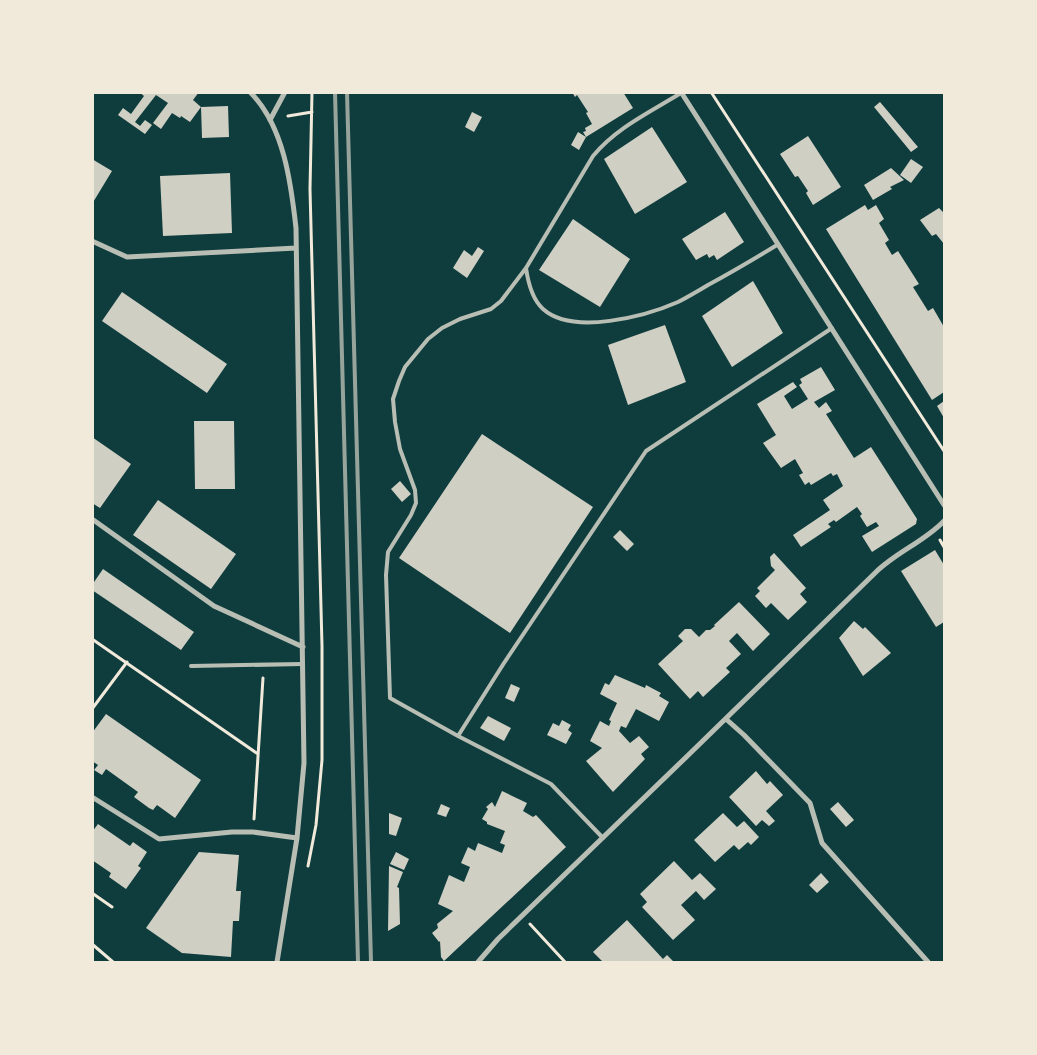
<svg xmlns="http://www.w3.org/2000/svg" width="1037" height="1055" font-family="'DM Sans',sans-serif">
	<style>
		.building { fill: #cfcfc3 }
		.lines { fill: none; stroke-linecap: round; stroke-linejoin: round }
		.path { stroke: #f1e9da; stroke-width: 3 }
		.service { stroke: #b8beb3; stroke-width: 4 }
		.minor { stroke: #b8beb3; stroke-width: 5 }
		.rail { stroke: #97a49c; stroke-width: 4 }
	</style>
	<rect width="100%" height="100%" fill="#0f3d3e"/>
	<path class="building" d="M 139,92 L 199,92 L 193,100 L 201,107 L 190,122 L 181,116 L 180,118 L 172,113 L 161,129 L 153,123 L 168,103 L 156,95 L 135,122 L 140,126 L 145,120 L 152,125 L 145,134 L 118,115 L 123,108 L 131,114 L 144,96 Z
		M 572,92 L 623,92 L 633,108 L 586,137 L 583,132 L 586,131 L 585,128 L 592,124 L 586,113 L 588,112 L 577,95 L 575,97 Z
		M 880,102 L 918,147 L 911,152 L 874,107 Z
		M 228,106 L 229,137 L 202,138 L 201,107 Z
		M 472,112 L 482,117 L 474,132 L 465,127 Z
		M 652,127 L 687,182 L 635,214 L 604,159 Z
		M 578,132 L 586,137 L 579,150 L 571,145 Z
		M 808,136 L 841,187 L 813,205 L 806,193 L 808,191 L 798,176 L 795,177 L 780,154 Z
		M 92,159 L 112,171 L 92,204 Z
		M 911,159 L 923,167 L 911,183 L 900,175 Z
		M 891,168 L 904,180 L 890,187 L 892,189 L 873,200 L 864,185 Z
		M 230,173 L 232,233 L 163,236 L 160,176 Z
		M 865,205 L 868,210 L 876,205 L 884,219 L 879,223 L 889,240 L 885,243 L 892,255 L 898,251 L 919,284 L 913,287 L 928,311 L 933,308 L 944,327 L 944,392 L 932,400 L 826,229 Z
		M 939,208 L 944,213 L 944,244 L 936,234 L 932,236 L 920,220 Z
		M 725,212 L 744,242 L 717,260 L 714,255 L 709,258 L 707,254 L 696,260 L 682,239 Z
		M 573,219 L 630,259 L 600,307 L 539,270 Z
		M 478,247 L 484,251 L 467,278 L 453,268 L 464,250 L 472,256 Z
		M 753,281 L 783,333 L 732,367 L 702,316 Z
		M 122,292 L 227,364 L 207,393 L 102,321 Z
		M 665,325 L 686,382 L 628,405 L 608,345 Z
		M 821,367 L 835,390 L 814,402 L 819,408 L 826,402 L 832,411 L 826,414 L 854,458 L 871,447 L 917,519 L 916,524 L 872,552 L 862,536 L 879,526 L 876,522 L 867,527 L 860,516 L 862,514 L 857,507 L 836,522 L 834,520 L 828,524 L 831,527 L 801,547 L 793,535 L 830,510 L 823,500 L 843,486 L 837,474 L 833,476 L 831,473 L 811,485 L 809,482 L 805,485 L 799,475 L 803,473 L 795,459 L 781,468 L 763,443 L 776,435 L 757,404 L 793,382 L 797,387 L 784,396 L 792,409 L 808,399 L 799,385 L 802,383 L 800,379 Z
		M 944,401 L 944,418 L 937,406 Z
		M 194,421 L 234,421 L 235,489 L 195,489 Z
		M 482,434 L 593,507 L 510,633 L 399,558 Z
		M 92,437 L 131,464 L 100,508 L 92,503 Z
		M 400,481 L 411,494 L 402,502 L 391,489 Z
		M 158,500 L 236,554 L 211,589 L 133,535 Z
		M 620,530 L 634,544 L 627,551 L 613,537 Z
		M 935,550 L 944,565 L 944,622 L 936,627 L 901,571 Z
		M 774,553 L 806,588 L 800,594 L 807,602 L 788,620 L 771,603 L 766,608 L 755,596 L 760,591 L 757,588 L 775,570 L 771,566 L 770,557 Z
		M 103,569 L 194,632 L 181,650 L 92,590 L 92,585 Z
		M 739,602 L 770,634 L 753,651 L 737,633 L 729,641 L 741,654 L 726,668 L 730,672 L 703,697 L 698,691 L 690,699 L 658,664 L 683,641 L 678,636 L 685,629 L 691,629 L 699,637 L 706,630 L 710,630 L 715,626 L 714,625 Z
		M 854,621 L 863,629 L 865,627 L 891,653 L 863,676 L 839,638 Z
		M 615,675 L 645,688 L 646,685 L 661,693 L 659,696 L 669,702 L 659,721 L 636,709 L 626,728 L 621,726 L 619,731 L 630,743 L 639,736 L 649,747 L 641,754 L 645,759 L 613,792 L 586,761 L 602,748 L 590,741 L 600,721 L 609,726 L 611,721 L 609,720 L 617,703 L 600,694 L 605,683 L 609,685 Z
		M 511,684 L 520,688 L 514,702 L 505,698 Z
		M 106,714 L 201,780 L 175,818 L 157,805 L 153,810 L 149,808 L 134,797 L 138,792 L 106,769 L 102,775 L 94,770 L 98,765 L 92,761 L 92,733 Z
		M 488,716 L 511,728 L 504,741 L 480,728 Z
		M 562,720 L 571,725 L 568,730 L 572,733 L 566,744 L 547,735 L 553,723 L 559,726 Z
		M 756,771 L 767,784 L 770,781 L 783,795 L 766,811 L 775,821 L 769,826 L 762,820 L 756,826 L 729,797 Z
		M 502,791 L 527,803 L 523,811 L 533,817 L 536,815 L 566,847 L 444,961 L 441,957 L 440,941 L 439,942 L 432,933 L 438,928 L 437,924 L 453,911 L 438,904 L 449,875 L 464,882 L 470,867 L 461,863 L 468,847 L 475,851 L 478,843 L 502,853 L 505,845 L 500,843 L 505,831 L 487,824 L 487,822 L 482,819 L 488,809 L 486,807 L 492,802 L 495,807 Z
		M 838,802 L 854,820 L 846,827 L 830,809 Z
		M 441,804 L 450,808 L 446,817 L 437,814 Z
		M 389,813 L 402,818 L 396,836 L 389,834 Z
		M 723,813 L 737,827 L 744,821 L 759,837 L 751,845 L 748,842 L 739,850 L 734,845 L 715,862 L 694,840 Z
		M 98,824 L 130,846 L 133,842 L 147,852 L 138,866 L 141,868 L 126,889 L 109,877 L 111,873 L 92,860 L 92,832 Z
		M 199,852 L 239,855 L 236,891 L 241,891 L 239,921 L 233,921 L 231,957 L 182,953 L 146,928 Z
		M 396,852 L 409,859 L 404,870 L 390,864 Z
		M 674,861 L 692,880 L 700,873 L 716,889 L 704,900 L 696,891 L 681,905 L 695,920 L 673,940 L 642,907 L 647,902 L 640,894 Z
		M 389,866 L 403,872 L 397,887 L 399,888 L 400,924 L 388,931 Z
		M 821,873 L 829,882 L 817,893 L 809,885 Z
		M 627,920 L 663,959 L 667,955 L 674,962 L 603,962 L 593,952 Z"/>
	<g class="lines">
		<path class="path" d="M 711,92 L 944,451
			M 288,116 L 312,112
			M 940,540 L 944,547
			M 92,639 L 258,754
			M 92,709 L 127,662
			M 254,819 L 263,678
			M 308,866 L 316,825 L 322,760 L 322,646 L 310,189 L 312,92
			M 92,893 L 112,907
			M 530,924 L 565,962
			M 92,944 L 113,962"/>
		<path class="service" d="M 526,268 C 528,282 532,299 543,309 C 573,336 646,316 678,302 C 688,297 698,291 708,285 C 732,272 754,259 777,245
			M 191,666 L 303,664
			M 458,736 L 504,663 L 646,451 L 832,328
			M 603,838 L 551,784 L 458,736 L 390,698 L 386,575 L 388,552 L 411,515 L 416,503 L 415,490 L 400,449 L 395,422 L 393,399 L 399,381 L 405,367 L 428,339 L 442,328 L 460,319 L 491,309 L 501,301 L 526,268 L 593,156 C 616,128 650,112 681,93"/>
		<path class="minor" d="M 250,92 C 284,126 291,183 296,228 L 304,763 L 297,838 L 277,962
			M 681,92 L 944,505
			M 270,120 L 285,92
			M 92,241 L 127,257 L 296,248
			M 92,519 L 214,606 L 303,647
			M 726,719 L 744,735 L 810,803 L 822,843 L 928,962
			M 92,797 L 159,839 L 232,832 L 253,832 L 297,838
			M 478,962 L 498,939 C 624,818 750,695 875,573 C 896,552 924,542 944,521"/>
		<path class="rail" d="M 335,92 L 358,962
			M 347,92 L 371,962"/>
	</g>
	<rect width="1037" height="1055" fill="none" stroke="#f1e9da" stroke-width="188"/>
</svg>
